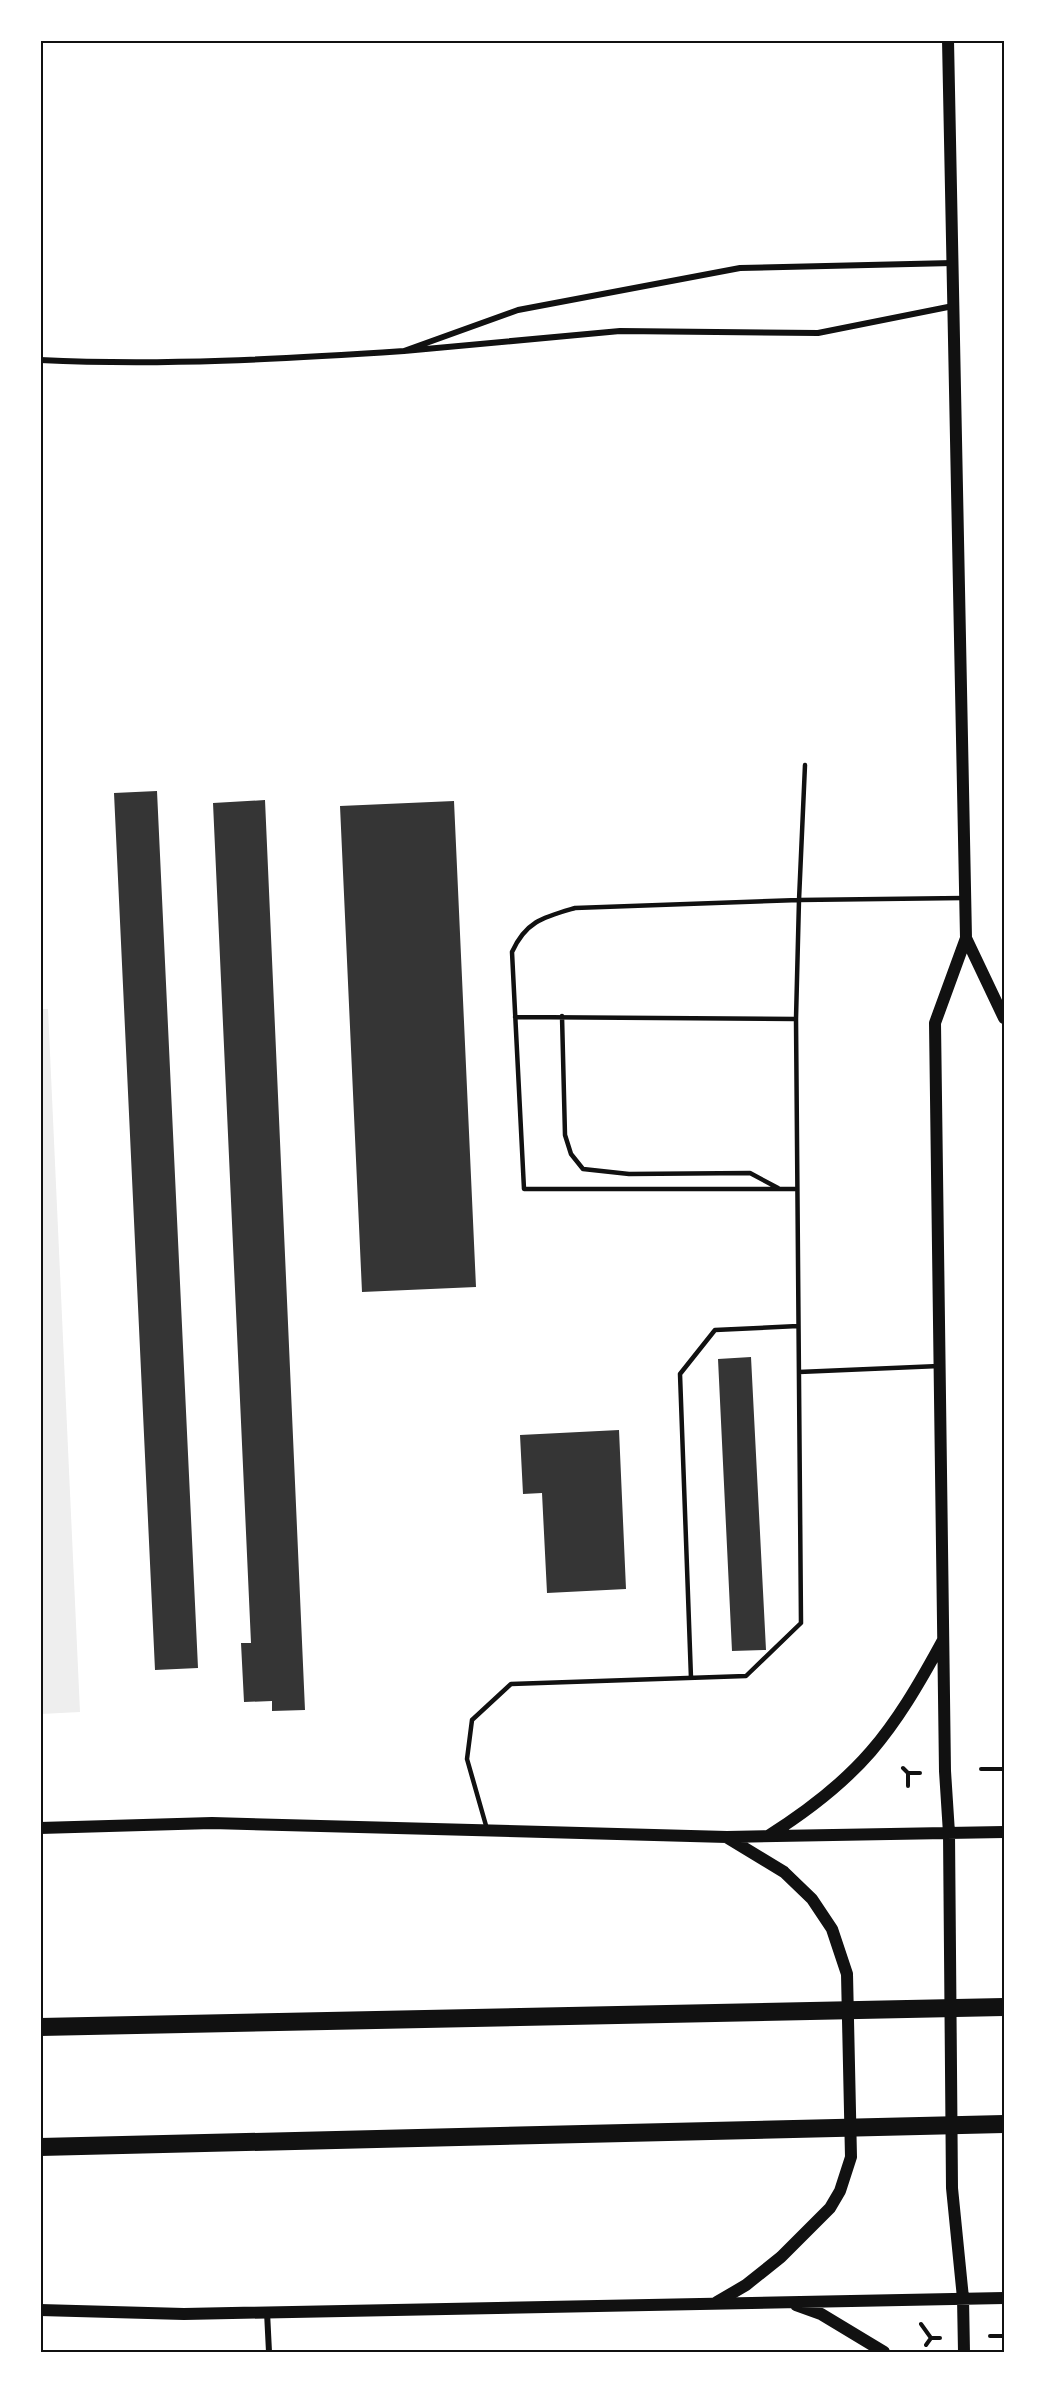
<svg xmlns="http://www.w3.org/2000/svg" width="1045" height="2393" font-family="'Exo 2',sans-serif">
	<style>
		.green { fill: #eee }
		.building { fill: #353535 }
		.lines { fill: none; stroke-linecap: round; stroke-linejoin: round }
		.path { stroke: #111; stroke-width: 4 }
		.service { stroke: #111; stroke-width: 4.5 }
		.minor { stroke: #111; stroke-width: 6 }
		.secondary { stroke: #111; stroke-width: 12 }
		.motorway { stroke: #111; stroke-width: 18 }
		.neatline { fill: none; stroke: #111; stroke-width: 2 }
	</style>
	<rect width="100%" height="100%" fill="#fff"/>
	<path class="green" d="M 41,1009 L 48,1009 L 80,1712 L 41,1714 Z"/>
	<path class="building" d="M 157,791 L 198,1668 L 155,1670 L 114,793 Z
		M 265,800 L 305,1710 L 272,1711 L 272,1701 L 244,1702 L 241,1643 L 251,1643 L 213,803 Z
		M 454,801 L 476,1287 L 362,1292 L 340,806 Z
		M 751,1357 L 766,1650 L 732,1651 L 718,1359 Z
		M 619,1430 L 626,1589 L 547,1593 L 542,1493 L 523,1494 L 520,1435 Z"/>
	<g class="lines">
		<path class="path" d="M 903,1768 L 908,1773 L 908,1786
			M 981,1769 L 1004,1769
			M 908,1773 L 920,1773
			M 921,2324 L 931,2338
			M 990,2336 L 1004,2336
			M 926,2345 L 931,2338 L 940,2338"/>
		<path class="service" d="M 562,1016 L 565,1135 L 571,1154 L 583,1169 L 629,1174 L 750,1173 L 778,1188
			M 515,1017 L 796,1019
			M 797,1189 L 524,1189 L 512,952 C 526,921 544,917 575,908 L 799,900 L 805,765
			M 799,1372 L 939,1366
			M 691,1678 L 680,1374 L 715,1330 L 798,1326
			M 487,1829 L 467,1759 L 472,1720 L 511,1684 L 746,1676 L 801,1623 L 796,1019 L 799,900 L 964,898"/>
		<path class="minor" d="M 953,263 L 740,268 L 518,310 L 404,351 L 620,331 L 818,333 L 953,306
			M 40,360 C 162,366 283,359 404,351
			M 267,2312 L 269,2352"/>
		<path class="secondary" d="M 948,40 L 966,938 L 935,1023 L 945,1771 L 949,1833 L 952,2188 L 963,2298 L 964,2352
			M 966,938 L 1004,1018
			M 40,1828 L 212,1823 L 727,1837 L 1004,1832
			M 768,1836 C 860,1778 892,1734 943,1640
			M 717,2302 L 746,2285 L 781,2257 L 830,2208 L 840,2191 L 851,2157 L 847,1974 L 832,1929 L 812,1899 L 784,1872 L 728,1838
			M 796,2305 L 821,2314 L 884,2352
			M 40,2310 L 184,2314 L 1004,2298"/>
		<path class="motorway" d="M 40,2027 L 1004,2007
			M 40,2147 L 1004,2124"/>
	</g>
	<rect width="1045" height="2393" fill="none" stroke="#ffffff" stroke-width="84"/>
	<rect x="42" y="42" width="961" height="2309" class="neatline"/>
</svg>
